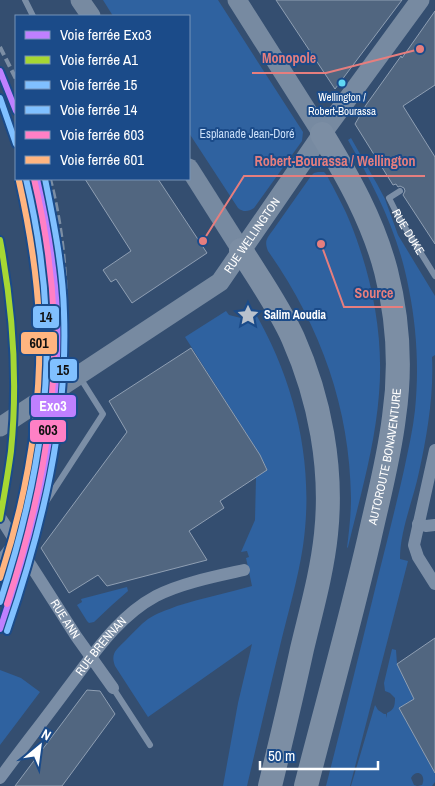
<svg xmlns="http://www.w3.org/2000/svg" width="435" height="786" font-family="'Archivo Narrow',sans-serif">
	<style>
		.green { fill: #2f62a0 }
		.building { fill: #516680; stroke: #8f9fb3 }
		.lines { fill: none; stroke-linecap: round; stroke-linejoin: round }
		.lane { stroke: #7b8ea6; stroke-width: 6 }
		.street { stroke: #7b8ea6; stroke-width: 12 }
		.secondary { stroke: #778aa1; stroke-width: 19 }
		.highway { stroke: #7c8ea4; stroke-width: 24 }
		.rail { stroke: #7c8ea4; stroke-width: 4; stroke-dasharray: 9 4; stroke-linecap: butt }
		.rail-1-casing { stroke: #1b4b89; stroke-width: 10 }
		.rail-2-casing { stroke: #1b4b89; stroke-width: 10 }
		.rail-3-casing { stroke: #1b4b89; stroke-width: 10 }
		.rail-4-casing { stroke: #1b4b89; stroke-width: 10 }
		.rail-5-casing { stroke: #1b4b89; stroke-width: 10 }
		.rail-6-casing { stroke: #1b4b89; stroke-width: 10 }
		.rail-1 { stroke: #bf80ff; stroke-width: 6 }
		.rail-2 { stroke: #a6d733; stroke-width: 6 }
		.rail-3 { stroke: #80c0ff; stroke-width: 6 }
		.rail-4 { stroke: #80c0ff; stroke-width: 6 }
		.rail-5 { stroke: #ff80c5; stroke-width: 6 }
		.rail-6 { stroke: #ffb580; stroke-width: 6 }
		.bus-dot { fill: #60d8f3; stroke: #1b4b89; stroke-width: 2 }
		.labels { text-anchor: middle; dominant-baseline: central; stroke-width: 4; stroke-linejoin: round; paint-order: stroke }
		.bus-label { font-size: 11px; fill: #fff; stroke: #1b4b89 }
		.park-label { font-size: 12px; fill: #cadff9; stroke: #1b4b89 }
		.street-label { font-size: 12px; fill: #fff; stroke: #1b4b89 }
		.poi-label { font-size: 12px; font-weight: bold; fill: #fff; stroke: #1b4b89; text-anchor: start }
		.leader { fill: none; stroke: #e67e7e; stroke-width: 2 }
		.callout-dot { fill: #e67e7e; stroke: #1b4b89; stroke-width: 2 }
		.callout-label { font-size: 14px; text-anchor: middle; font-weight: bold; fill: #e67e7e; stroke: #1b4b89; stroke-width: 4; stroke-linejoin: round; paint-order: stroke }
		.line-badge { stroke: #1b4b89; stroke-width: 2 }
		.badge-label { font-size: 14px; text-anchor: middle; font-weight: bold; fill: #fff }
		.pale-badge-label { font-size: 14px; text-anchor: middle; font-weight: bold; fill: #111 }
	</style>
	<rect width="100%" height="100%" fill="#344e70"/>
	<path class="green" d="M 103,0 L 218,0 L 303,132 L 302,141 L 254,208 C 249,211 244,213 238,208 L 189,133 L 189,16 L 113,16 Z
		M 351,138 L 377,184 L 385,199 L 398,235 L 435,296 L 435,355 L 432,357 C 434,394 427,436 419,472 C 413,501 400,530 400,559 L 408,561 L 350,786 L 326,786 C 344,716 361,647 378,577 C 387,541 396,506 404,470 C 408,450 413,430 415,410 C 419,371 417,329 409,290 C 399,234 375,188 348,140 Z
		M 318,172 L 324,172 C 328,176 329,180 332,185 C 338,197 345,209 350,222 C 372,276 384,336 379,394 C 375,446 360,497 348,547 L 347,548 C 349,531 351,515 351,498 C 350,407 320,325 268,251 C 264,241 267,238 273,230 L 311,176 L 314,173 Z
		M 253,309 C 295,381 315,463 303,546 C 298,579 288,613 280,646 C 269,692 258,739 247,786 L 223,786 L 238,703 L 252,644 L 148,717 L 115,666 C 110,653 117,649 126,640 C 133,633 140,625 148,619 C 157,613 167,610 177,606 C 202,598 227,593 252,586 L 246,558 L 249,557 L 247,551 L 241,552 L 255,520 L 256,477 L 267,469 L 260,455 L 185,337 L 226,311 L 229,315 L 241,318 Z
		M 127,587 L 128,591 L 112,605 L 94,622 L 89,623 L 87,621 L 77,605 L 82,602 L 81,599 Z
		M 392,649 L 396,650 L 397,664 L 414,699 L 399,708 L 435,773 L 435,782 L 432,786 L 418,786 L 422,785 C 427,774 416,768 411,778 L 414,785 L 417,786 L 351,786 L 375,705 L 378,710 L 384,714 L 386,714 L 387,718 L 387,713 C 394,710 395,706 395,698 L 390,693 L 385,691 L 384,683 Z
		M 0,670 L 21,678 L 40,692 L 0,745 Z"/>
	<path class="building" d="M 276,0 L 402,0 L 335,89 Z
		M 435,11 L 435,85 L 403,106 L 435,157 L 435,244 L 403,195 L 405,191 L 404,188 L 400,186 L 398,187 L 396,184 L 393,185 L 355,124 L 366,105 L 401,56 L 402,58 Z
		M 85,179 L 158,179 L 207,253 L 132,303 L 116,279 L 111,282 L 103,270 L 131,251 Z
		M 191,348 L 260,455 L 267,470 L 220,501 L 224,508 L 189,531 L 207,560 L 107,586 L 98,575 L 69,593 L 41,548 L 127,432 L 109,401 Z
		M 435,638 L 435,773 L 399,708 L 414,699 L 397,664 Z
		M 87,690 L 100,691 L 115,714 L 62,786 L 15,786 Z"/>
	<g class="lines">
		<g class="lane">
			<path d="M 25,0 L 33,16"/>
			<path id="s1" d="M 400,191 L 389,198 L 398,216 L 435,276"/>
			<path d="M 0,557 L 23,527 L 42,507"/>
			<path d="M 0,577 L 35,527 L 46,502 L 103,414 L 79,376"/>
			<path d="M 113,688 L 150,745"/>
		</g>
		<g class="street">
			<path d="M 435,450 L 414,545 L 418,557 L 435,584"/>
			<path id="s2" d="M 0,517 L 76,636 L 113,688"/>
			<path d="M 418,524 L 426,526 L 435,525"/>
			<path id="s3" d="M 0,778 C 22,748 45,719 67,689 C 93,655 117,617 156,596 C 181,583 217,576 244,570"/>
		</g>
		<g class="secondary">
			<path d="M 80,0 L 91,16"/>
			<path d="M 237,0 L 322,134"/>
			<path d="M 189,168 L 241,250"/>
			<path id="s4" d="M 0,427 L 220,282 L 322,134 L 420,0"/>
		</g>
		<g class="highway">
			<path d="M 241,250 C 259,279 279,307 293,338 C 320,399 333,468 326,534 C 322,573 311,611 302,649 C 292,695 281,741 270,786"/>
			<path id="s5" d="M 306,786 C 327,704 350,622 369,540 C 378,499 389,459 394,417 C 401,369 398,318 386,271 C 373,221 348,177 322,134"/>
		</g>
		<path class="rail" d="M 0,47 L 16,79
			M 43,482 C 48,455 54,429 58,403 C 70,328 69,252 50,179"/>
		<g class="rail-1-casing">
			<path id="rail-1" d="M 0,71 L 16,111
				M 0,629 C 35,527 61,422 57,314 C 55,268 47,223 37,179"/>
		</g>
		<g class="rail-2-casing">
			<path id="rail-2" d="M 0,240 C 13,310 18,380 11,451 C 8,474 4,496 0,519"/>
		</g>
		<g class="rail-3-casing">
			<path id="rail-3" d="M 7,631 C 42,529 68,423 64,313 C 63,268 54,223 45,179"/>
		</g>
		<g class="rail-4-casing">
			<path id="rail-4" d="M 0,98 L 16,144
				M 0,602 C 30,511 51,415 46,318 C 44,271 37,225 26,179"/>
		</g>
		<g class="rail-5-casing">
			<path id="rail-5" d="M 7,604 C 37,513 57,418 54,321 C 52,273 45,225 34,179"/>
		</g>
		<g class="rail-6-casing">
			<path id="rail-6" d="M 0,578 C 27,496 42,407 39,320 C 37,273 29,226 19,181"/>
		</g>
		<use href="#rail-1" class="rail-1"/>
		<use href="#rail-2" class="rail-2"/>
		<use href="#rail-3" class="rail-3"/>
		<use href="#rail-4" class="rail-4"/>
		<use href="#rail-5" class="rail-5"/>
		<use href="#rail-6" class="rail-6"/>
	</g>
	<defs>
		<g id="sight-bare" transform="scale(1.725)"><path d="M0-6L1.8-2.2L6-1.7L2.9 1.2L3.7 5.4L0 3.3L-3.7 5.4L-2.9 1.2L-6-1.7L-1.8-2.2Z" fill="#b8c1cd" stroke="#1b4b89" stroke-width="2.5" paint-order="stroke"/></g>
	</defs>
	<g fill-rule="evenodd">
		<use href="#sight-bare" x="248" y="315"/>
	</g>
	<circle class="bus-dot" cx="342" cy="83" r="4.5"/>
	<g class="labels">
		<g class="bus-label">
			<text x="342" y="97">Wellington /<tspan x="342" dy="14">Robert-Bourassa</tspan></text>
		</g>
		<g class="park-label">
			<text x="247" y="134">Esplanade Jean-Doré</text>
		</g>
		<g class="street-label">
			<text stroke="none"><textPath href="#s1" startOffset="52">RUE DUKE</textPath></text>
			<text stroke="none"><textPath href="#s4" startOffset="320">RUE WELLINGTON</textPath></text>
			<text stroke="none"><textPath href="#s5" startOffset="339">AUTOROUTE BONAVENTURE</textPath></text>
			<text stroke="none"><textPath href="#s2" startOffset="121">RUE ANN</textPath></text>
			<text stroke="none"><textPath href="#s3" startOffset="166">RUE BRENNAN</textPath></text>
		</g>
		<g class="poi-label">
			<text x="264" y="315">Salim Aoudia</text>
		</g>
	</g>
	<path class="leader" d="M420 49L326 73H252M203 241L244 176H425M321 244L344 307H403"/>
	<g class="callout-dot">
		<circle cx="420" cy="49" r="5"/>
		<circle cx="203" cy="241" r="5"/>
		<circle cx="321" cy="244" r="5"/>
	</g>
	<g class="callout-label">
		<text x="289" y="63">Monopole</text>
		<text x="335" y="166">Robert-Bourassa / Wellington</text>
		<text x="374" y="298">Source</text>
	</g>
	<g class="line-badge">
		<rect x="32" y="305" width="28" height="24" rx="5" fill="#80c0ff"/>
		<rect x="20" y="331" width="38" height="24" rx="5" fill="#ffb580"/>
		<rect x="49" y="358" width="29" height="24" rx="5" fill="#80c0ff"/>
		<rect x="30" y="394" width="47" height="24" rx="5" fill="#bf80ff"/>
		<rect x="29" y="419" width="38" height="24" rx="5" fill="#ff80c5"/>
	</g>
	<g class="badge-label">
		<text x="53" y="411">Exo3</text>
	</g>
	<g class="pale-badge-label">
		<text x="46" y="322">14</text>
		<text x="39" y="348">601</text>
		<text x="63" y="375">15</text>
		<text x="48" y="435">603</text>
	</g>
	<rect x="15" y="15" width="175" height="165" fill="#1b4b89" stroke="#7693b8"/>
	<rect x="25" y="31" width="25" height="8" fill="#bf80ff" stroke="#7693b8"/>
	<text x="60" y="40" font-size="15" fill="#ffffff">Voie ferrée Exo3</text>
	<rect x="25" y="56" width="25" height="8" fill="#a6d733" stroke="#7693b8"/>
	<text x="60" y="65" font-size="15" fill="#ffffff">Voie ferrée A1</text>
	<rect x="25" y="81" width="25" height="8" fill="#80c0ff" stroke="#7693b8"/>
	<text x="60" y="90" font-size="15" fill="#ffffff">Voie ferrée 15</text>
	<rect x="25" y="106" width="25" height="8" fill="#80c0ff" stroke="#7693b8"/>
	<text x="60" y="115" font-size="15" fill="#ffffff">Voie ferrée 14</text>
	<rect x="25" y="131" width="25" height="8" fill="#ff80c5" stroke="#7693b8"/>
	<text x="60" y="140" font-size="15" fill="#ffffff">Voie ferrée 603</text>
	<rect x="25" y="156" width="25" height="8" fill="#ffb580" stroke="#7693b8"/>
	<text x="60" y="165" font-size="15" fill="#ffffff">Voie ferrée 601</text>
	<g transform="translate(40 746) rotate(29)" stroke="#1b4b89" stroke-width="4" paint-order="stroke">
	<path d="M0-4L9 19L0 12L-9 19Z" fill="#ffffff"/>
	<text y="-8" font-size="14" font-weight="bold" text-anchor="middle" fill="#ffffff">N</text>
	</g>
	<path d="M260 761v8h118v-8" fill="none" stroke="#ffffff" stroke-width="2.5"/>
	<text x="268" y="761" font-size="15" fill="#ffffff" stroke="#1b4b89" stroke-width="4" paint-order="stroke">50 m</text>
</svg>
